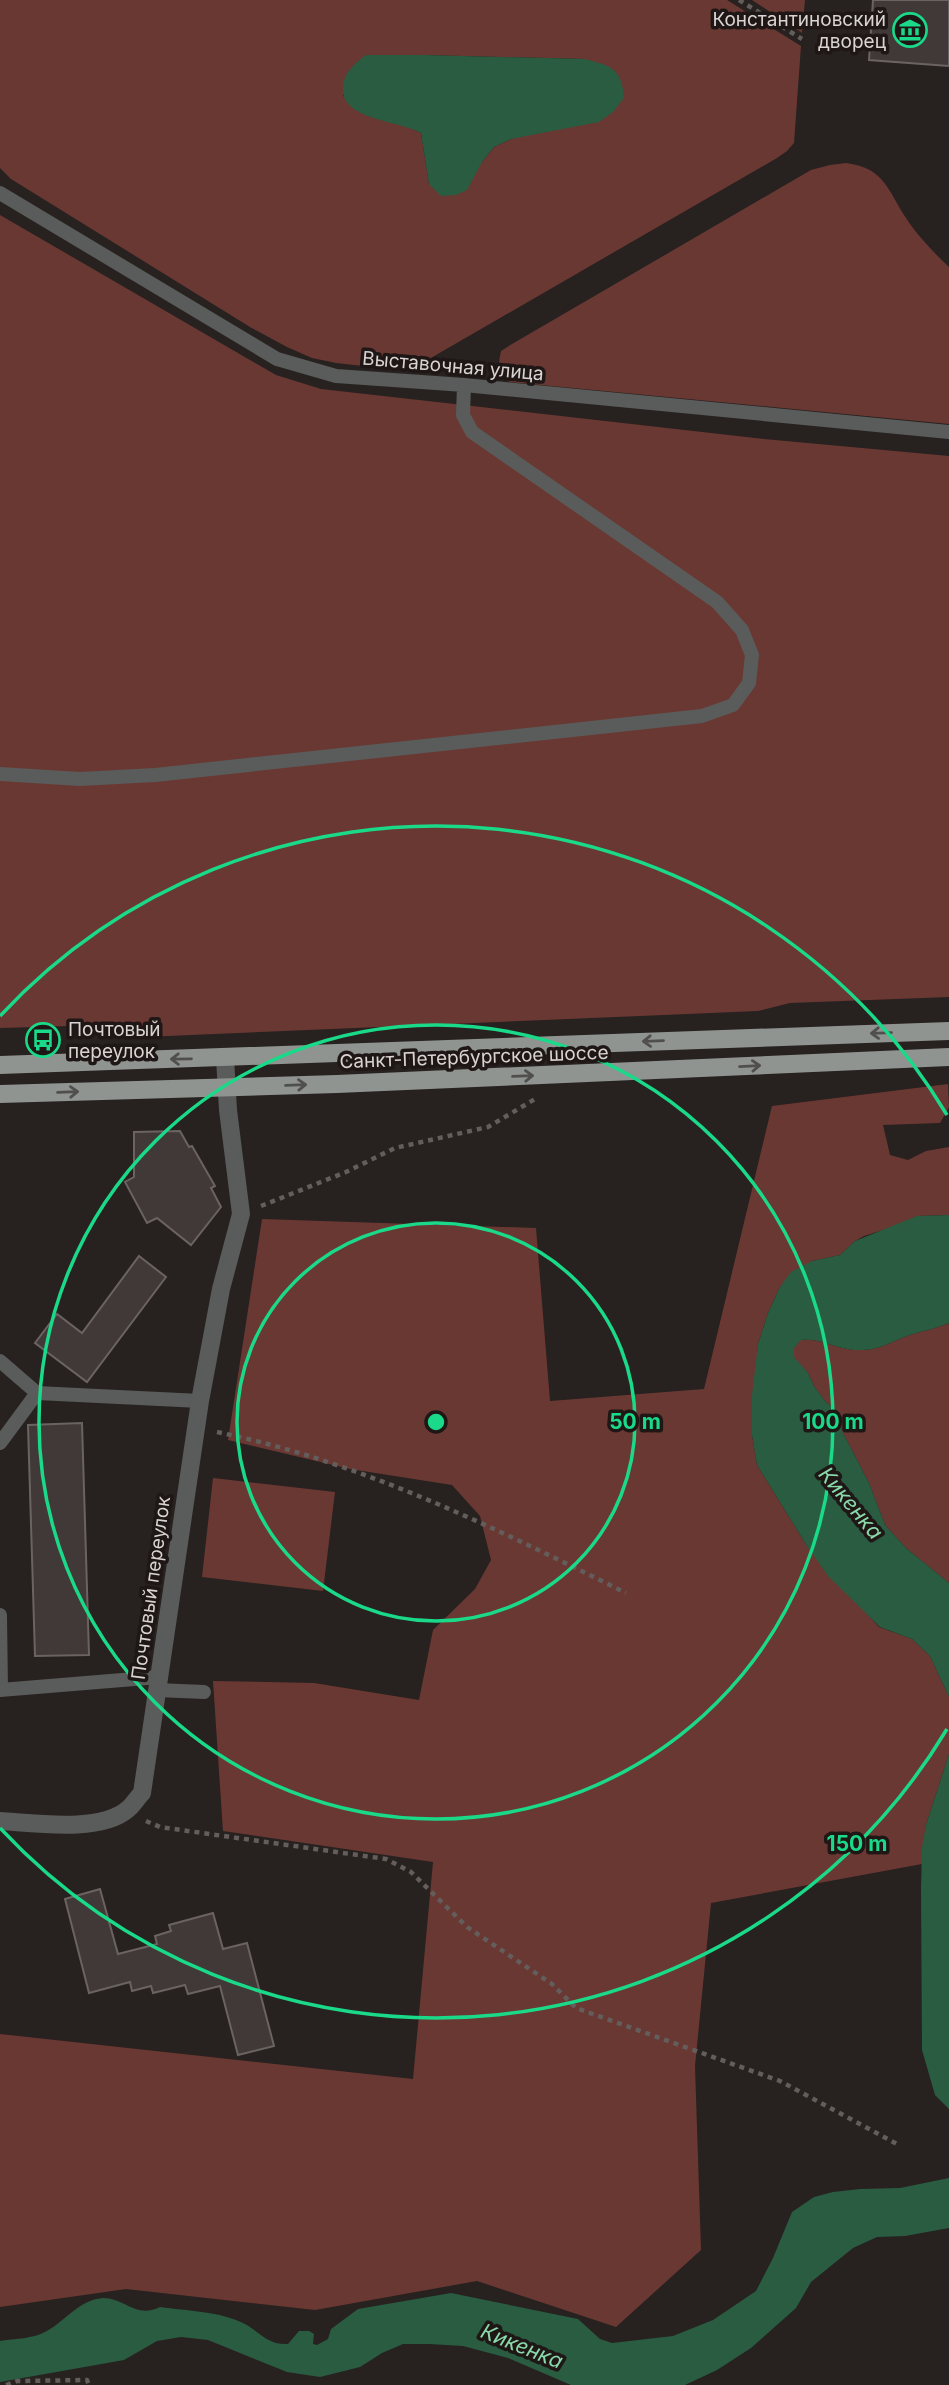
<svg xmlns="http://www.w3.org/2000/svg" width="949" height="2385" font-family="Inter,sans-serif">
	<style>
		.green { fill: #6a3832; fill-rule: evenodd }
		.water { fill: #295c40 }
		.building { fill: #403937; stroke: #6b6362; stroke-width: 2 }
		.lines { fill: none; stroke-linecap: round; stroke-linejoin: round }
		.path { stroke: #635d5c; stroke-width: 4.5; stroke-dasharray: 5 5; stroke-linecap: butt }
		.service { stroke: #595c5a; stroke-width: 14 }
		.minor { stroke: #595c5a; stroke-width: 18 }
		.primary { stroke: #8f9491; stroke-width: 18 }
		.oneway { stroke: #514f4d }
		.ring { fill: none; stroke: #1ad988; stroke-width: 3.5 }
		.labels { text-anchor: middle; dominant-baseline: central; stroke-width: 7; stroke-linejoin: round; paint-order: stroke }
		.poi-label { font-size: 19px; fill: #d9d4d3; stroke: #1e1716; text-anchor: end }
		.street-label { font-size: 19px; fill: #d9d4d3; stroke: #1e1716 }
		.water-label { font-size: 21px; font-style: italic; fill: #8ad9aa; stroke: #1e1716 }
		.centre { fill: #1ad988; stroke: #1e1716; stroke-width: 3.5 }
		.ring-label { font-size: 21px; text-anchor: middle; font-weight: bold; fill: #1ad988; stroke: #1e1716; stroke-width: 7; stroke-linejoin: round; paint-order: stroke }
	</style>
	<rect width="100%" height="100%" fill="#272120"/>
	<path class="green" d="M 0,0 L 727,0 L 801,46 L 794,143 L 787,151 L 777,158 L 417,366 L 391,369 L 336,363 L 312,358 L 287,347 L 250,327 L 11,179 L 0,168 ZM 366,55 L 424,55 L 585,59 L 511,139 L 494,147 L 482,162 L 429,184 L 421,133 L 343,96 Z
		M 752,0 L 805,0 L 802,33 Z
		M 846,163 C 886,168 888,192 908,221 C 919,237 935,254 949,267 L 949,424 L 510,382 C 497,375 498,365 501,351 L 512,344 L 811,170 L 830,165 Z
		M 0,215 L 276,375 L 321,389 L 764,439 L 949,456 L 949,997 L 790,1003 L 758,1011 L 120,1038 L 70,1026 L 0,1028 Z
		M 948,1084 L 949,1107 L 940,1123 L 883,1125 L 890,1155 L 908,1160 L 926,1151 L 949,1147 L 949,1215 L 917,1216 L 905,1223 L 864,1236 L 855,1241 L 840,1255 L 812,1261 L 780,1287 L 768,1313 L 758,1344 L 752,1435 L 757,1465 L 807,1546 L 879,1627 L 912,1639 L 930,1656 L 949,1697 L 949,1754 L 926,1825 L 922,1864 L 711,1903 L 695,2066 L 701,2250 L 616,2327 L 477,2281 L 315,2310 L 126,2289 L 0,2307 L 0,2034 L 413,2079 L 433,1862 L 223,1831 L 213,1681 L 314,1683 L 419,1700 L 433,1630 L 475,1589 L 491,1560 L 480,1516 L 452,1485 L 350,1469 L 228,1440 L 262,1219 L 536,1228 L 550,1401 L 704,1389 L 772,1106 Z
		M 949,1323 L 949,1583 L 906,1548 L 885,1525 L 869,1483 L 842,1431 L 837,1411 L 825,1401 L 814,1386 L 808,1373 L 794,1358 L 794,1348 L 800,1340 C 819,1338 835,1348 854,1350 C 879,1351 886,1344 907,1336 C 921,1331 935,1329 949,1323 Z
		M 213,1478 L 335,1492 L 323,1591 L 202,1577 Z"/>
	<path class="water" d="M 366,55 L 424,55 L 585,59 C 611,66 622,68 624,98 L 613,112 L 599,122 L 511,139 L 494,147 L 482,162 L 467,190 L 456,195 L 441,196 L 429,184 L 421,133 C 401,121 343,120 343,90 C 343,73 353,65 366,55 Z
		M 949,1215 L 949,1323 C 935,1329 921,1331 907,1336 C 886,1344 879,1351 854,1350 C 835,1348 819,1338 801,1340 L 794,1348 L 794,1357 L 808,1373 L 814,1386 L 825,1401 L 837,1411 L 842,1431 L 869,1483 L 885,1525 L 906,1548 L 949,1583 L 949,1697 L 930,1656 L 912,1639 L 880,1627 L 828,1576 L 807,1546 L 757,1465 L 752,1435 L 752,1395 L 758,1344 L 768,1313 L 780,1287 L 791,1272 L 812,1261 L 840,1255 L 855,1241 L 917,1216 Z
		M 949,1754 L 949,2109 L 935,2095 L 922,2050 L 921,1889 L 922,1848 L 926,1825 Z
		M 949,2178 L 949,2228 L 905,2236 L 877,2237 L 853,2248 L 811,2282 L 796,2308 L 751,2348 L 717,2370 L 685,2385 L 571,2385 L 508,2358 L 463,2346 L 429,2344 L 403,2344 L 382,2353 L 360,2367 L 320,2377 L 287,2372 L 208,2340 L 181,2337 L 157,2341 L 124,2360 L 0,2382 L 0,2341 C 12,2339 26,2339 38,2335 C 62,2327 76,2300 103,2298 C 125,2298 136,2319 160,2307 C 187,2311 220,2311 245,2324 C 262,2334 268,2345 288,2344 L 299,2331 L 309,2331 L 314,2334 L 313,2344 L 317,2345 L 328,2339 L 331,2329 L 358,2309 L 451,2293 L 578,2319 L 600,2339 L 612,2343 L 673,2336 L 713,2320 L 756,2291 L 773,2258 L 792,2212 L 814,2197 L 833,2192 L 860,2189 L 900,2188 Z"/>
	<path class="building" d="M 873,0 L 949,0 L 949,66 L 869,60 Z
		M 180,1131 L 189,1147 L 192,1146 L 215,1186 L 211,1188 L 221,1207 L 191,1245 L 157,1218 L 147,1223 L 125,1182 L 134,1177 L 134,1132 Z
		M 139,1256 L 166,1277 L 87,1382 L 35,1343 L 57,1314 L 82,1333 Z
		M 82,1423 L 89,1655 L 35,1656 L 28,1425 Z
		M 100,1889 L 118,1954 L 157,1944 L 155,1936 L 171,1931 L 169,1925 L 213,1913 L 223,1949 L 247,1943 L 274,2046 L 238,2055 L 220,1986 L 188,1994 L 185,1985 L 153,1993 L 151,1986 L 132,1991 L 130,1982 L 89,1993 L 65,1899 Z"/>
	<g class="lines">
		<path class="path" d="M 739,0 L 802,39
			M 261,1206 L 346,1172 L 395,1148 L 488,1127 L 535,1099
			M 217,1432 C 362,1462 495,1528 626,1593
			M 146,1821 L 160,1827 L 386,1859 L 411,1872 L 467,1927 L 552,1984 L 576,2008 L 780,2081 L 897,2144
			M 6,2385 L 17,2381 L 87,2380 L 89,2385"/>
		<path class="service" d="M 0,193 L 277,359 L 336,376 L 464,385 L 949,432
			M 0,774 L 80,779 L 155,775 L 702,716 L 733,705 L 749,683 L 752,655 L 742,630 L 717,602 L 472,432 L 463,415 L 464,385
			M 0,1361 L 37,1393 L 200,1401
			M 0,1443 L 37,1393
			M 0,1615 L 1,1690
			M 0,1690 L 159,1677
			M 157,1690 L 204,1692"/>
		<path class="minor" d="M 0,1821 C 34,1823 101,1833 128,1809 C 133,1805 137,1798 142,1793 L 200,1401 L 221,1289 L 241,1214 L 228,1110 L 225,1058"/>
		<path class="primary" d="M 0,1065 L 949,1031
			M 0,1094 L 337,1084 L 949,1057"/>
	</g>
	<defs><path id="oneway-shaft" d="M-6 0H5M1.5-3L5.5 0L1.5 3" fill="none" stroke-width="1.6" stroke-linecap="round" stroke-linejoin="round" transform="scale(1.75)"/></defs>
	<g class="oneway">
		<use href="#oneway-shaft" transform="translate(881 1033) rotate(178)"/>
		<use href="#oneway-shaft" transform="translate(653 1041) rotate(178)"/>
		<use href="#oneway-shaft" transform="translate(181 1059) rotate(179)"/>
		<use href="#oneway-shaft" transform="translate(750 1066) rotate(-3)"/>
		<use href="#oneway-shaft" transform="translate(523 1076) rotate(-2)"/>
		<use href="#oneway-shaft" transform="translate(296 1085) rotate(-2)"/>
		<use href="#oneway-shaft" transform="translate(68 1092) rotate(-2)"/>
	</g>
	<g class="ring">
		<circle cx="436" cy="1422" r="199"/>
		<circle cx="436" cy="1422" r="397"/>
		<path d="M947 1729A596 596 0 0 1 0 1828M0 1016A596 596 0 0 1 947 1115"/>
	</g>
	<defs>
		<g id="museum-ring" transform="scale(1.75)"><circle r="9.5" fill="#1e1716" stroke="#1ad988" stroke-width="1.5"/><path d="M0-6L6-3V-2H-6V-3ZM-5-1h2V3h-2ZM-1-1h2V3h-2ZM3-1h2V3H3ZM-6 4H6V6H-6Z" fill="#1ad988"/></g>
		<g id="bus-ring" transform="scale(1.75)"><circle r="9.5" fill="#1e1716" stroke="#1ad988" stroke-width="1.5"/><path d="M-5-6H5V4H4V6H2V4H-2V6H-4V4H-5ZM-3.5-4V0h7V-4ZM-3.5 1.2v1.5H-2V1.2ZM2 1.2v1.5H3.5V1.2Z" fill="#1ad988"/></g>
	</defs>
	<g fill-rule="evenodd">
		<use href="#museum-ring" x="910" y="30"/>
		<use href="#bus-ring" x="43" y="1040"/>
	</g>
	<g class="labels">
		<g class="poi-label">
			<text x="886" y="19">Константиновский<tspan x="886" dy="22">дворец</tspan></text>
			<text x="68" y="1029" text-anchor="start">Почтовый<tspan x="68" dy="22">переулок</tspan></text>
		</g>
		<g class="street-label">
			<text transform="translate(453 366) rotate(5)">Выставочная улица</text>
			<text transform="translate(474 1057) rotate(-2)">Санкт-Петербургское шоссе</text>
			<text transform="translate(151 1588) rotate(-82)">Почтовый переулок</text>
		</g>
		<g class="water-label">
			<text transform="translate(851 1503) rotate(50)">Кикенка</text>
			<text transform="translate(522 2346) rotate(22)">Кикенка</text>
		</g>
	</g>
	<circle cx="436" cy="1422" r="10" class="centre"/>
	<g class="ring-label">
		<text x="635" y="1429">50 m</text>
		<text x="833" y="1429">100 m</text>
		<text x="857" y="1851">150 m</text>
	</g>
</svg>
